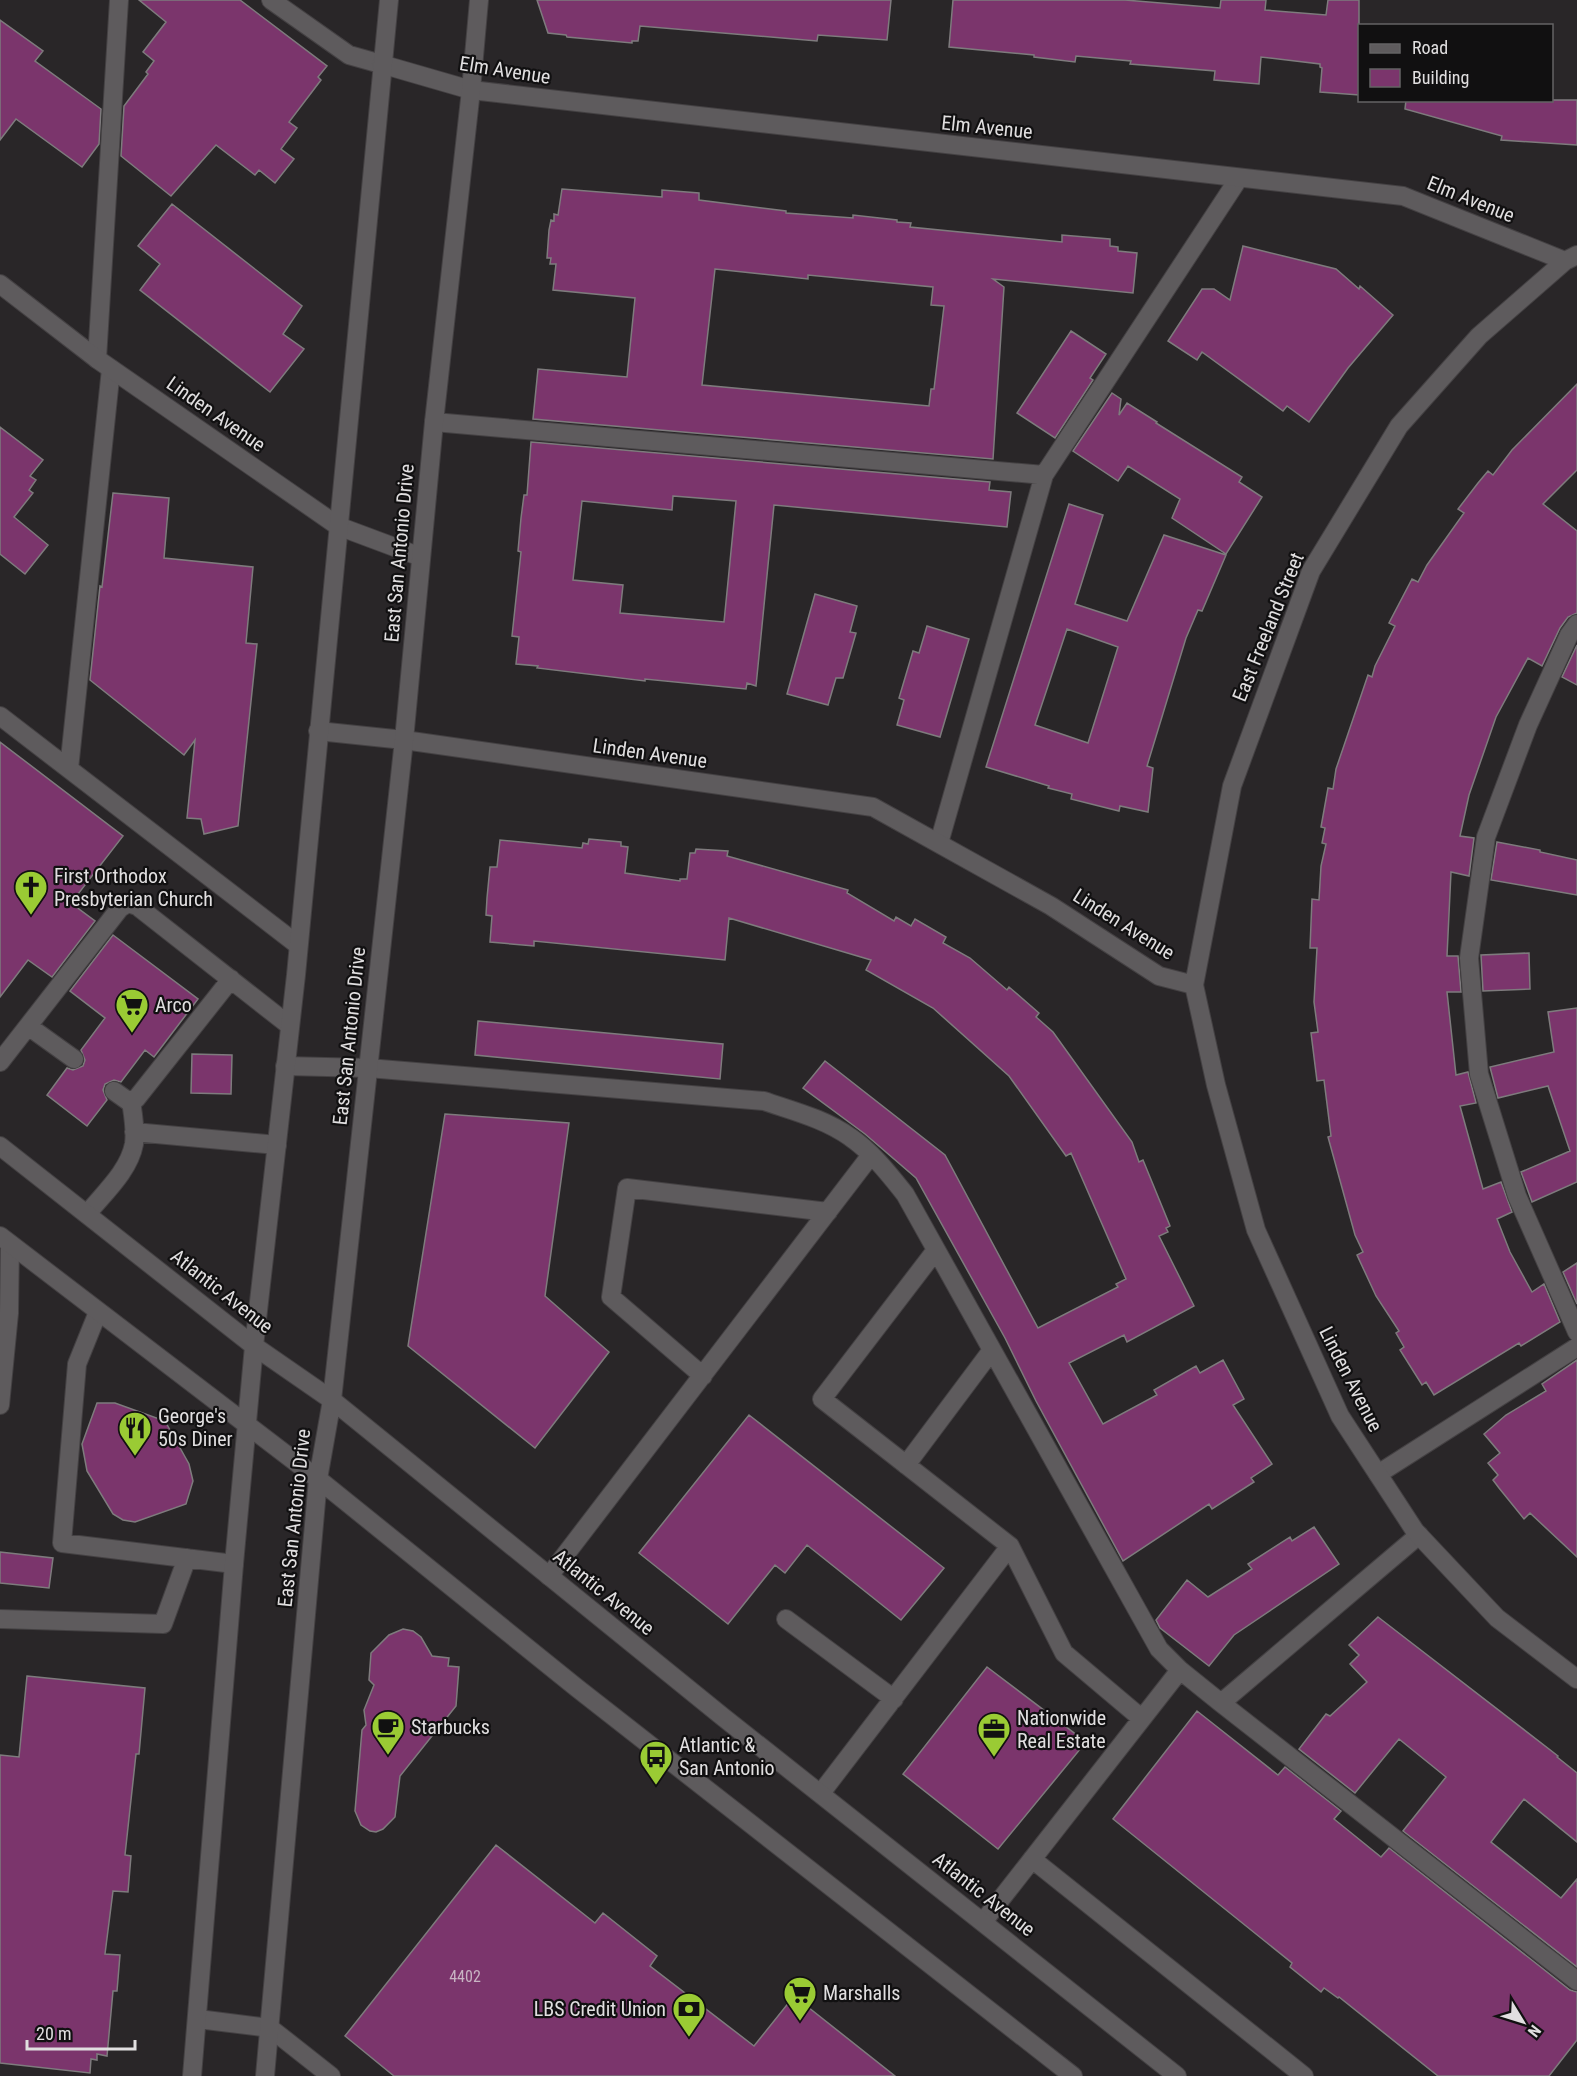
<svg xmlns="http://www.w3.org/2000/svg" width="1577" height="2076" font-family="'Roboto Condensed',sans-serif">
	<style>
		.building { fill: #7b356c; stroke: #7e7b7d; stroke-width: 1.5; fill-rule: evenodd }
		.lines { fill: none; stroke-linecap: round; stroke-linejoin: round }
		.service-casing { stroke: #444143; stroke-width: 20 }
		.minor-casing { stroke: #444143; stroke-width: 20 }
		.secondary-casing { stroke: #444143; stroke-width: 20 }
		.service { stroke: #5e5b5d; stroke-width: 18 }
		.minor { stroke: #5e5b5d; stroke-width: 18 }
		.secondary { stroke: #5e5b5d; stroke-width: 18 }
		.labels { text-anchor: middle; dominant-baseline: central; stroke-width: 4.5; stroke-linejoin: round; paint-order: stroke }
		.number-label { font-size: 16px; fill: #c8b4c3 }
		.street-label { font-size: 20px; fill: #e1dfe0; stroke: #111011 }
		.poi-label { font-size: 20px; fill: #e1dfe0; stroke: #111011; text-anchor: start }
	</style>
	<rect width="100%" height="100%" fill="#292628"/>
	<path class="building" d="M 139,0 L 240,0 L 327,66 L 318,77 L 321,80 L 289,122 L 297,128 L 281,149 L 294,159 L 275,183 L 259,170 L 255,175 L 216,145 L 171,196 L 121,156 L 124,106 L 148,74 L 146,72 L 154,61 L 143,52 L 166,22 Z
		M 537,0 L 891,0 L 887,40 L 818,35 L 817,41 L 640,26 L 638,41 L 632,41 L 632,43 L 567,37 L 566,35 L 548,33 Z
		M 953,0 L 1125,0 L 1220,8 L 1221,0 L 1266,0 L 1265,10 L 1326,15 L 1328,0 L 1359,0 L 1359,95 L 1320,92 L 1322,68 L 1320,67 L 1320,64 L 1261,57 L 1259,84 L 1214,80 L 1215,71 L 1130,64 L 1131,61 L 1076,56 L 1075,62 L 1034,57 L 1034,55 L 949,47 Z
		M 0,20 L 43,51 L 35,61 L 101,109 L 99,144 L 82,167 L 16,119 L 0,140 Z
		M 1406,100 L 1577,100 L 1577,145 L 1501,140 L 1502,136 L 1405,109 Z
		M 562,189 L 662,197 L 662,190 L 699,193 L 699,200 L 786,211 L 786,213 L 853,218 L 853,215 L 897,220 L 897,222 L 911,223 L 910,227 L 1062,242 L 1062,235 L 1110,239 L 1110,246 L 1118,247 L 1118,251 L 1137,253 L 1133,293 L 993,279 L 1004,287 L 993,459 L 533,419 L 538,369 L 627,377 L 635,298 L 553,290 L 556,264 L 550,264 L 551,258 L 547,258 L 549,230 L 551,220 L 554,221 L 554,214 L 558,215 ZM 715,269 L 808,279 L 808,275 L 933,287 L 931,305 L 944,306 L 934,389 L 931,389 L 929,406 L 702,385 Z
		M 172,204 L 302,306 L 283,334 L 304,349 L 270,392 L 140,290 L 160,264 L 138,246 Z
		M 1243,246 L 1336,269 L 1359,289 L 1360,286 L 1393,315 L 1348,368 L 1309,422 L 1287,406 L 1283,411 L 1202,352 L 1197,360 L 1168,341 L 1202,289 L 1214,289 L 1230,300 Z
		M 1071,331 L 1106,354 L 1090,378 L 1093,380 L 1055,438 L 1017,413 Z
		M 1577,384 L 1577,470 L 1543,504 L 1577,531 L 1577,613 L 1568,617 L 1560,628 L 1542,666 L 1528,658 L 1496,717 L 1469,795 L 1460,836 L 1474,838 L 1469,876 L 1451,872 L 1447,956 L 1458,956 L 1461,992 L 1447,992 L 1456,1075 L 1468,1072 L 1476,1103 L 1460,1106 L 1483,1189 L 1501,1182 L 1512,1212 L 1497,1219 L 1510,1252 L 1532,1292 L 1544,1284 L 1560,1322 L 1521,1346 L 1519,1343 L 1434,1395 L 1426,1382 L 1422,1385 L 1400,1350 L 1404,1347 L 1396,1333 L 1399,1331 L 1376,1296 L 1357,1255 L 1363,1252 L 1355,1235 L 1328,1137 L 1331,1136 L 1324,1080 L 1317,1081 L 1311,1033 L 1318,1032 L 1314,1002 L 1317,948 L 1310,948 L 1312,899 L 1319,900 L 1321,866 L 1326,844 L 1322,843 L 1325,828 L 1321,827 L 1328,788 L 1333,789 L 1336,769 L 1368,675 L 1372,677 L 1375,666 L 1395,626 L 1389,623 L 1412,579 L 1418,582 L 1427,565 L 1464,513 L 1458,509 L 1478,483 L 1488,471 L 1493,475 L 1512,450 Z
		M 1112,393 L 1121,399 L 1119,415 L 1127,403 L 1157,422 L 1156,423 L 1242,477 L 1239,482 L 1262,497 L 1226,554 L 1172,518 L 1180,499 L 1128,466 L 1118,481 L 1073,451 Z
		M 0,427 L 43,460 L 30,476 L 36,480 L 29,490 L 33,493 L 14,517 L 48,545 L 25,574 L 0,554 Z
		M 531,442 L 990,482 L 989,490 L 1011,492 L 1007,527 L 774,505 L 756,686 L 747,683 L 746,689 L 645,679 L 645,681 L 537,668 L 538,666 L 516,664 L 519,637 L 512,636 L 521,552 L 518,551 L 521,518 L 524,495 L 527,495 ZM 673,496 L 736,501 L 724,622 L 620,613 L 623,585 L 573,580 L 582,501 L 672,510 Z
		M 113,493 L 169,498 L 164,558 L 253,567 L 246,643 L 257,644 L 238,826 L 204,834 L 201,819 L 187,818 L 195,740 L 184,755 L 90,680 L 100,586 L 102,587 Z
		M 1069,504 L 1103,515 L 1075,604 L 1127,621 L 1164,535 L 1226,555 L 1202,611 L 1198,610 L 1186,638 L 1147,766 L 1153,768 L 1148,812 L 1120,806 L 1119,811 L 1071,799 L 1072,794 L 1048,788 L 1049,786 L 986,767 ZM 1067,629 L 1118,647 L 1088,743 L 1035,725 Z
		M 815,594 L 857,606 L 850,632 L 856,633 L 843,678 L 836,678 L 828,705 L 787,694 Z
		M 927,626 L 969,639 L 940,737 L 897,725 L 904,700 L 899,698 L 913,651 L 919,653 Z
		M 1577,645 L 1577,685 L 1562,677 Z
		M 0,742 L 123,836 L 71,903 L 95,921 L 52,977 L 28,960 L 0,997 Z
		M 589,839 L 621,842 L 621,846 L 628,847 L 625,873 L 680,881 L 680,879 L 687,879 L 690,853 L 695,853 L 696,849 L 728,851 L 727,856 L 848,890 L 847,893 L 894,921 L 896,917 L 911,926 L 915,919 L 946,937 L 943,943 L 970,958 L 1007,990 L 1009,987 L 1039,1013 L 1036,1017 L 1053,1032 L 1132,1142 L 1139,1162 L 1143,1160 L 1170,1226 L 1166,1228 L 1168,1232 L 1159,1236 L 1194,1306 L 1127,1342 L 1124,1335 L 1069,1363 L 1103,1424 L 1157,1395 L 1154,1390 L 1196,1366 L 1200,1373 L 1223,1360 L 1244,1399 L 1233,1405 L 1272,1464 L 1251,1478 L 1254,1482 L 1212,1509 L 1209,1504 L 1123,1561 L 1036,1401 L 1005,1338 L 916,1178 L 865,1134 L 803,1088 L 825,1061 L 945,1155 L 1038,1328 L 1118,1287 L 1116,1284 L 1126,1279 L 1071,1153 L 1066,1156 L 1009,1076 L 933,1008 L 866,970 L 871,960 L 729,918 L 725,960 L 534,941 L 534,946 L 490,942 L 492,916 L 486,915 L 487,898 L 490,867 L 497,867 L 500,840 L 582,848 L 583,843 L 588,844 Z
		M 1497,842 L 1540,850 L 1540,852 L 1577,860 L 1577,895 L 1491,880 Z
		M 113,935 L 198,999 L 154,1057 L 145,1050 L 121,1082 L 114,1080 L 105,1084 L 103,1090 L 107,1100 L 87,1126 L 47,1095 L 67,1068 L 73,1070 L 83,1066 L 85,1060 L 81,1050 L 105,1018 L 70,991 Z
		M 1529,953 L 1530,989 L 1483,991 L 1481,955 Z
		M 1577,1008 L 1577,1182 L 1532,1202 L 1521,1172 L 1570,1151 L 1548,1086 L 1498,1098 L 1490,1067 L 1554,1052 L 1548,1012 Z
		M 478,1021 L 723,1044 L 720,1079 L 475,1055 Z
		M 192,1054 L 232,1055 L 231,1094 L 191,1093 Z
		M 445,1114 L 569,1123 L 545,1296 L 609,1352 L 535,1448 L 408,1346 Z
		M 1577,1263 L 1577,1304 L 1563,1272 Z
		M 1577,1360 L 1577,1557 L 1530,1513 L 1524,1519 L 1499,1488 L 1493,1480 L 1498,1475 L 1488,1463 L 1500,1453 L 1484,1434 L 1506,1415 L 1546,1391 L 1542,1384 Z
		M 97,1403 L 115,1403 L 165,1421 L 189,1464 L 193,1481 L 186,1504 L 135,1522 L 123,1520 L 113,1514 L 87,1471 L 82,1444 Z
		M 749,1415 L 944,1568 L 901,1620 L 807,1545 L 785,1573 L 775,1565 L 728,1624 L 639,1553 Z
		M 1314,1527 L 1339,1564 L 1234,1635 L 1209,1666 L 1160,1628 L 1156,1620 L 1187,1580 L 1208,1597 L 1252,1569 L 1248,1564 L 1290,1537 L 1292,1541 Z
		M 0,1552 L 53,1558 L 49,1588 L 0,1583 Z
		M 1378,1617 L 1558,1756 L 1557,1757 L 1577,1773 L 1577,1842 L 1524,1799 L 1491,1842 L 1561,1898 L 1577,1879 L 1577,1967 L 1403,1831 L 1446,1777 L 1399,1739 L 1355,1793 L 1299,1749 L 1326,1714 L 1330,1716 L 1367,1682 L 1350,1664 L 1359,1655 L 1349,1645 Z
		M 403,1629 L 413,1631 L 421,1637 L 432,1656 L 449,1658 L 448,1666 L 459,1667 L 456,1706 L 400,1776 L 395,1817 L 383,1829 L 376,1832 L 370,1831 L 361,1825 L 355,1811 L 362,1730 L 366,1725 L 364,1710 L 374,1685 L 369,1680 L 371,1653 L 389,1635 Z
		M 987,1667 L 1086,1742 L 998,1849 L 903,1774 Z
		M 27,1676 L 145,1688 L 139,1754 L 136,1754 L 125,1855 L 131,1856 L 128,1892 L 113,1891 L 105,1954 L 120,1955 L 117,1991 L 113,1991 L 107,2056 L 97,2054 L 97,2060 L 91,2059 L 90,2073 L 0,2063 L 0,1755 L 19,1757 Z
		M 1197,1711 L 1278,1775 L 1285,1767 L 1341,1811 L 1334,1819 L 1381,1857 L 1389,1848 L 1570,1990 L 1577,1992 L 1577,2040 L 1549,2076 L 1438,2076 L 1339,1997 L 1338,1998 L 1324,1988 L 1321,1992 L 1290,1967 L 1292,1963 L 1113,1819 Z
		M 496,1845 L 595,1923 L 603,1913 L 657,1956 L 650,1966 L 754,2046 L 794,1996 L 895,2076 L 394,2076 L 345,2036 Z"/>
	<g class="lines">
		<g class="service-casing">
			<path id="service" d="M 271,0 L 349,55 L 381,64
				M 97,359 L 119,0
				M 434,422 L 1044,475
				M 1577,624 L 1569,635 L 1528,725 L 1486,837 L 1469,958 L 1479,1074 L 1517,1196 L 1577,1332
				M 0,716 L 298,945
				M 69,769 L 111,369
				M 939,843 L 1044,475 L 1239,178
				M 28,1026 L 74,1059
				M 0,1062 L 120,908 L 128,903 L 137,906 L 290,1026
				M 285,1066 L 368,1068 L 764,1101 C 793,1111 825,1119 850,1137 C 872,1152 889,1174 905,1194 L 1159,1649 L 1180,1670 L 1221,1703 L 1577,1981
				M 114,1091 L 128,1101 L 136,1099 L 231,979
				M 134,1132 L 277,1145
				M 87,1214 C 104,1193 129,1171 134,1144 C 136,1130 133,1115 131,1101
				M 936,1250 L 822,1399 L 1010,1546 L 1064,1653 L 1141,1718
				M 98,1312 L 77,1364 L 62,1543 L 234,1564
				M 703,1376 L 611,1297 L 627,1188 L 828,1212
				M 0,1405 L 9,1313 L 10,1244
				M 906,1465 L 992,1350
				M 1378,1474 L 1577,1347
				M 549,1576 L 871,1155
				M 0,1619 L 163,1624 L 187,1558
				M 786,1619 L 894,1699
				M 1221,1703 L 1419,1535
				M 821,1793 L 1010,1546
				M 1032,1859 L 1304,2076
				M 983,1922 L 1180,1670
				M 198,2019 L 270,2028 L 331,2076"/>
		</g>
		<g class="minor-casing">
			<path id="minor" d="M 381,64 L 471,90 L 1403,196 L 1565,261 L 1577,255
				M 0,284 L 97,359 L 338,526 L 421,557
				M 318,731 L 404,740 L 873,807 L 1051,906 L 1159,976 L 1194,985 L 1216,1085 L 1256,1230 L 1340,1416 L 1415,1531 L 1497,1618 L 1577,1679
				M 1194,985 L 1232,786 L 1311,571 L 1399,426 L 1479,336 L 1565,261"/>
		</g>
		<g class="secondary-casing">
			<path id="secondary" d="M 0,1146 L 254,1346 L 332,1400 L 723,1717 L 1177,2076
				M 0,1236 L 318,1479 L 577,1688 L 1073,2076
				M 192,2076 L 234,1564 L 254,1346 L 296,975 L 389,0
				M 265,2076 L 318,1479 L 332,1400 L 404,740 L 434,422 L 471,90 L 479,0"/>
		</g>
		<use href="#service" class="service"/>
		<use href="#minor" class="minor"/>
		<use href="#secondary" class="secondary"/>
	</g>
	<defs>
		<g id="church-pin" transform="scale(1.725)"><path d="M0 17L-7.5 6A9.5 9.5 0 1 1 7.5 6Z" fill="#9acb34" stroke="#111011"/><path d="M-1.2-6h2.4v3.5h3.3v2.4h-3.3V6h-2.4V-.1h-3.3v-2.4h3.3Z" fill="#111"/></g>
		<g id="supermarket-pin" transform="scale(1.725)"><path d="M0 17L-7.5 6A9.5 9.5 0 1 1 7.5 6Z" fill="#9acb34" stroke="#111011"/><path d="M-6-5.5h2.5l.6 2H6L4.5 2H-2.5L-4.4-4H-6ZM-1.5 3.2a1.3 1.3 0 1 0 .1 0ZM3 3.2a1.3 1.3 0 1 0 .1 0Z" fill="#111"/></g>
		<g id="restaurant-pin" transform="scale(1.725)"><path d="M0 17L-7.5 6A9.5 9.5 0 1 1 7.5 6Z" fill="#9acb34" stroke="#111011"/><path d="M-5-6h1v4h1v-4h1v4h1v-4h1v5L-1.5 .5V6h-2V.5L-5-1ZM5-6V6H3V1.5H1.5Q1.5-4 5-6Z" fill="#111"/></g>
		<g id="cafe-pin" transform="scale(1.725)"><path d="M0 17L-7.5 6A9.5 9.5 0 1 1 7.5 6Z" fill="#9acb34" stroke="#111011"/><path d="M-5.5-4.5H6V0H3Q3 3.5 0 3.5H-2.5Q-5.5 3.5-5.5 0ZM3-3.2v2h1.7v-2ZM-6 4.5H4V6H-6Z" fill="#111"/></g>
		<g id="office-pin" transform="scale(1.725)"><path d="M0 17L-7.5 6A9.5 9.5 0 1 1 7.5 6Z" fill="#9acb34" stroke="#111011"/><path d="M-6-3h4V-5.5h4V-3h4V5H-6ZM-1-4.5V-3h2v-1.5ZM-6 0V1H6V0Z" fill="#111"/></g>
		<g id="bus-pin" transform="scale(1.725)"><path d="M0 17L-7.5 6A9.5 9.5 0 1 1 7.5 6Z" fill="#9acb34" stroke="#111011"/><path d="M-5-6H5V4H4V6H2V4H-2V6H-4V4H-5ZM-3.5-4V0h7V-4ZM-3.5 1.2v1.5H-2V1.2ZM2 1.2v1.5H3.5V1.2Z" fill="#111"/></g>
		<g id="bank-pin" transform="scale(1.725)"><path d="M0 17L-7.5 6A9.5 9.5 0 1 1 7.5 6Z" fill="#9acb34" stroke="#111011"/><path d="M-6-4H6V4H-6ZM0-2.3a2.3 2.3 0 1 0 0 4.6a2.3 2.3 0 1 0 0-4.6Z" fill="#111"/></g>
	</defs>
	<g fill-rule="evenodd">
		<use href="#church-pin" x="31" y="887"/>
		<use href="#supermarket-pin" x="132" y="1005"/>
		<use href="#restaurant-pin" x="135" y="1428"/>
		<use href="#cafe-pin" x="388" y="1727"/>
		<use href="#office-pin" x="994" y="1729"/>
		<use href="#bus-pin" x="656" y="1757"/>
		<use href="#supermarket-pin" x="800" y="1993"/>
		<use href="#bank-pin" x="689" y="2009"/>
	</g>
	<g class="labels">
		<g class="number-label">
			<text x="465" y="1976">4402</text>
		</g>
		<g class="street-label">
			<text transform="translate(505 70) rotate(9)">Elm Avenue</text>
			<text transform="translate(987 127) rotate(6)">Elm Avenue</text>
			<text transform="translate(1471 199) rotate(22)">Elm Avenue</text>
			<text transform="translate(216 414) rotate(35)">Linden Avenue</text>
			<text transform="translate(399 553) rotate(-85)">East San Antonio Drive</text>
			<text transform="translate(1268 627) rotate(-68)">East Freeland Street</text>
			<text transform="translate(650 753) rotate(8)">Linden Avenue</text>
			<text transform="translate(1124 924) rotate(32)">Linden Avenue</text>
			<text transform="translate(349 1036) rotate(-84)">East San Antonio Drive</text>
			<text transform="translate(222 1291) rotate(38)">Atlantic Avenue</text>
			<text transform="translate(1351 1379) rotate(63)">Linden Avenue</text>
			<text transform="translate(294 1518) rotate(-84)">East San Antonio Drive</text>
			<text transform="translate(604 1592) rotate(39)">Atlantic Avenue</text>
			<text transform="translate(984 1894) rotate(38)">Atlantic Avenue</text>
		</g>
		<g class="poi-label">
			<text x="54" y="876">First Orthodox<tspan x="54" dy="23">Presbyterian Church</tspan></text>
			<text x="155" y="1005">Arco</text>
			<text x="158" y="1416">George's<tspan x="158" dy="23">50s Diner</tspan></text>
			<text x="1017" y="1718">Nationwide<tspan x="1017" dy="23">Real Estate</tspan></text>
			<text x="411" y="1727">Starbucks</text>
			<text x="679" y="1745">Atlantic &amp;<tspan x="679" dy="23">San Antonio</tspan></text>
			<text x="823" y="1993">Marshalls</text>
			<text x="666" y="2009" text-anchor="end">LBS Credit Union</text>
		</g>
	</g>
	<rect x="1358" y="24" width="195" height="78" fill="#111011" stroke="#646364" stroke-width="1.5"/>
	<rect x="1370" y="44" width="30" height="9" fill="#5e5b5d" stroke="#646364" stroke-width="1.5"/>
	<text x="1412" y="54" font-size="18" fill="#e1dfe0">Road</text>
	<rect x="1370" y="69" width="30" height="18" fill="#7b356c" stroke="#646364" stroke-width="1.5"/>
	<text x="1412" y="84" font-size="18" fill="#e1dfe0">Building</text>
	<g transform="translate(1523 2022) rotate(128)" stroke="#111011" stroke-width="4.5" paint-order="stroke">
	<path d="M0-4.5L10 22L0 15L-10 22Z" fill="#e1dfe0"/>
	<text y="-9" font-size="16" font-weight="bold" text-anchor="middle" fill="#e1dfe0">N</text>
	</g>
	<path d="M27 2040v9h108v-9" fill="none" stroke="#e1dfe0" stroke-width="3"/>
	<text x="36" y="2040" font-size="18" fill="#e1dfe0" stroke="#111011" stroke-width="4.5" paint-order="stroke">20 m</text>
</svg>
